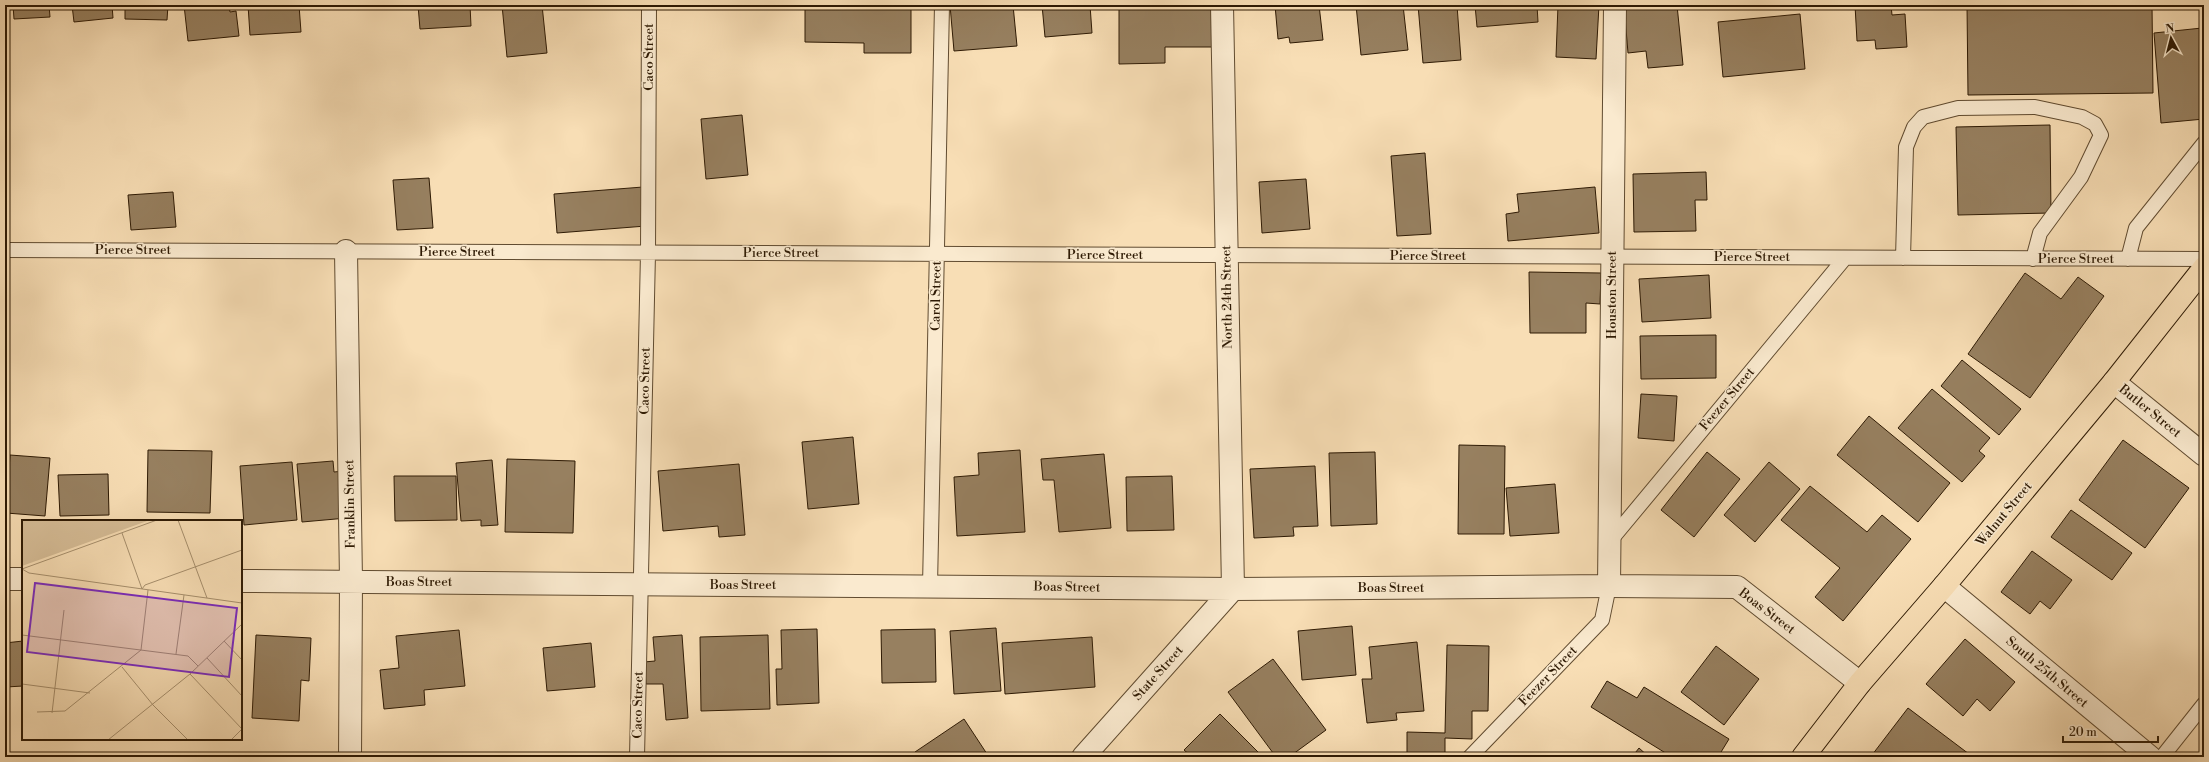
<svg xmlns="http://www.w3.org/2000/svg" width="2209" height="762" font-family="'Libre Bodoni',serif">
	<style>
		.building { fill: #978060; stroke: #2e1a04 }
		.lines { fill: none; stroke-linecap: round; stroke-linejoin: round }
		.service-casing { stroke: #604b30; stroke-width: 16 }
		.minor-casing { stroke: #604b30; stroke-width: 24 }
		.primary-casing { stroke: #2e1a04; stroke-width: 24 }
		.service { stroke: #faeacf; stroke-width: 14 }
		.minor { stroke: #faeacf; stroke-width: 22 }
		.primary { stroke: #f8deb5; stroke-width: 22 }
		.labels { text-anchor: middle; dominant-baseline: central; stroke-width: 3; stroke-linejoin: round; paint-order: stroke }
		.street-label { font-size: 13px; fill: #2e1a04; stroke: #faeacf }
		.inset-road { fill: none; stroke: #a7906e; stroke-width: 1 }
		.view { fill: #7b2cbf; fill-opacity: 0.15; stroke: #7b2cbf; stroke-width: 2 }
		.inset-edge { fill: none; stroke: #2e1a04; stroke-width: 2 }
	</style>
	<rect width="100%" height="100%" fill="#f8deb5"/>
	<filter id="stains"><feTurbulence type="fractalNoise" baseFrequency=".005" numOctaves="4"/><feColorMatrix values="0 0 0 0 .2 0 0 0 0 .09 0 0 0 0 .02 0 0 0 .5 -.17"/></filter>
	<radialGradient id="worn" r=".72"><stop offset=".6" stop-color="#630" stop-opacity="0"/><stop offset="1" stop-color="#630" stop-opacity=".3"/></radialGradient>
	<path class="building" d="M 13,5 L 49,5 L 50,17 L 14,19 Z
		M 72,5 L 112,5 L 113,18 L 74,22 Z
		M 125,5 L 168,5 L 167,20 L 125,19 Z
		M 184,5 L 229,5 L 230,12 L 236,11 L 239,36 L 188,41 Z
		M 248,5 L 299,5 L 301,32 L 250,35 Z
		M 418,5 L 470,5 L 471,26 L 420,29 Z
		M 502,5 L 542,5 L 547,53 L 507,57 Z
		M 805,5 L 911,5 L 911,53 L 864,53 L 864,43 L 805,42 Z
		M 950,5 L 1013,5 L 1017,46 L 954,51 Z
		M 1042,5 L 1090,5 L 1092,33 L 1045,37 Z
		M 1119,5 L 1216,5 L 1216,47 L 1165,47 L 1165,63 L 1119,64 Z
		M 1275,5 L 1319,5 L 1323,40 L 1290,43 L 1289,37 L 1278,39 Z
		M 1356,5 L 1403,5 L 1408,50 L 1361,55 Z
		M 1418,5 L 1457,5 L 1461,60 L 1423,63 Z
		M 1475,5 L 1537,5 L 1538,22 L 1477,27 Z
		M 1558,5 L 1599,5 L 1596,59 L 1556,57 Z
		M 1624,5 L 1677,5 L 1683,65 L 1648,68 L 1646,51 L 1628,53 Z
		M 1855,5 L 1891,5 L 1892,15 L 1905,14 L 1907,47 L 1876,49 L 1875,40 L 1857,41 Z
		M 1967,5 L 2152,5 L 2153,93 L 1968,95 Z
		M 1800,14 L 1805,69 L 1723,77 L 1718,22 Z
		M 2202,28 L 2204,119 L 2161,123 L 2154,33 Z
		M 742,115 L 748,175 L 706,179 L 701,119 Z
		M 2050,125 L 2051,213 L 1958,215 L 1956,127 Z
		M 1425,153 L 1431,234 L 1397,236 L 1391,156 Z
		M 1706,172 L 1707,200 L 1695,200 L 1696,231 L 1634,232 L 1633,174 Z
		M 429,178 L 433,228 L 397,230 L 393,180 Z
		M 1306,179 L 1310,229 L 1262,233 L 1259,182 Z
		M 643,187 L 646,226 L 557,233 L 554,194 Z
		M 1595,187 L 1599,233 L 1508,241 L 1506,214 L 1519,212 L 1517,194 Z
		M 173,192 L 176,227 L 131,230 L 128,195 Z
		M 1529,272 L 1601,273 L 1600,304 L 1586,303 L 1586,333 L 1530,333 Z
		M 2025,273 L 2061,299 L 2078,277 L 2104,296 L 2030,398 L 1968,354 Z
		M 1709,275 L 1711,318 L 1642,322 L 1639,279 Z
		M 1716,335 L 1716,378 L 1641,379 L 1640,336 Z
		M 1962,360 L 2021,409 L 1999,435 L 1941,386 Z
		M 1932,389 L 1990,438 L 1979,451 L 1985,456 L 1962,482 L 1898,428 Z
		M 1641,394 L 1677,396 L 1674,441 L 1638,438 Z
		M 1869,416 L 1950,483 L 1918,522 L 1837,455 Z
		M 853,437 L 859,504 L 808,509 L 802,442 Z
		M 2123,440 L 2189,488 L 2145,548 L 2079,500 Z
		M 1459,445 L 1505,446 L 1504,534 L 1458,534 Z
		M 148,450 L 212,451 L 210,513 L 147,512 Z
		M 1020,450 L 1025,532 L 957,536 L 954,477 L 979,475 L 978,453 Z
		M 1375,452 L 1377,524 L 1331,526 L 1329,453 Z
		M 1707,452 L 1740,479 L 1694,537 L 1661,510 Z
		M 1104,454 L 1111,528 L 1059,532 L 1054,480 L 1043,480 L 1041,459 Z
		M 10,455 L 50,458 L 45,516 L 6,513 Z
		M 507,459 L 575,461 L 573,533 L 505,532 Z
		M 492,460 L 498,525 L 481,526 L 481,520 L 461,521 L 456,463 Z
		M 333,461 L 334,472 L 344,471 L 347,518 L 302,522 L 297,464 Z
		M 292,462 L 297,520 L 244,525 L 240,466 Z
		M 1769,462 L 1800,489 L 1755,542 L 1724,515 Z
		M 739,464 L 745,535 L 719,537 L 718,526 L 663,531 L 658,471 Z
		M 1315,466 L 1318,526 L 1293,527 L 1294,536 L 1254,538 L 1250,469 Z
		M 108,474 L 109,515 L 60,516 L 58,475 Z
		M 394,476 L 456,476 L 457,520 L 395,521 Z
		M 1172,476 L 1174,530 L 1127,531 L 1126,477 Z
		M 1555,484 L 1559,533 L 1510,536 L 1506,488 Z
		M 1810,486 L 1867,532 L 1882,515 L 1911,539 L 1843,621 L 1815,597 L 1840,568 L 1781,520 Z
		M 2071,510 L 2132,553 L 2112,580 L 2051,537 Z
		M 2032,551 L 2072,580 L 2050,609 L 2040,601 L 2030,614 L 2001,592 Z
		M 1352,626 L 1356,675 L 1302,680 L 1298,631 Z
		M 996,628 L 1001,691 L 954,694 L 950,631 Z
		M 817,629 L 819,703 L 777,705 L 776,669 L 782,669 L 781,630 Z
		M 935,629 L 936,682 L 882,683 L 881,630 Z
		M 459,630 L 465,686 L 424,690 L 425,705 L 384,709 L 380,670 L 399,668 L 396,636 Z
		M 256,635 L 311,638 L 309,681 L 301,680 L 299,721 L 252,718 Z
		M 682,635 L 688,718 L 666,720 L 663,684 L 646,684 L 644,662 L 655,661 L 653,637 Z
		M 768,635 L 770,709 L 701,711 L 700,637 Z
		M 1092,637 L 1095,687 L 1005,694 L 1002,643 Z
		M 1965,639 L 2015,682 L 1990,711 L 1977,699 L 1963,716 L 1926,684 Z
		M 23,641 L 23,686 L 6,687 L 5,643 Z
		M 1417,642 L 1424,711 L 1396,713 L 1397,720 L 1367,723 L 1362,679 L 1372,679 L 1369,647 Z
		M 591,643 L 595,687 L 547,691 L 543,648 Z
		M 1447,645 L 1489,646 L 1488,711 L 1472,711 L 1472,739 L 1445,738 L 1445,757 L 1407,757 L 1407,732 L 1445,733 Z
		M 1716,646 L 1759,679 L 1724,725 L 1681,692 Z
		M 1273,659 L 1326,730 L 1289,757 L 1276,757 L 1228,692 Z
		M 1607,681 L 1637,698 L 1644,687 L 1729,739 L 1718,757 L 1672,757 L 1591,707 Z
		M 1908,708 L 1969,754 L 1967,757 L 1875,757 L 1872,755 Z
		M 1220,714 L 1263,757 L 1192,757 L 1184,750 Z
		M 964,719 L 989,757 L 919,757 L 915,752 Z
		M 1639,748 L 1649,757 L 1632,757 Z"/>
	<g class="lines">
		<g class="service-casing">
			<path id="service" d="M 5,250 L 2204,259
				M 1903,258 L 1906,147 L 1914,127 L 1923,117 L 1958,108 L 2035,107 L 2082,117 L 2095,124 L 2101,135 L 2081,177 L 2040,233 L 2033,259
				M 2128,259 L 2136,228 L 2204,143
				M 1610,541 L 1845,258
				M 930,586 L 942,5
				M 637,757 L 648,253 L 649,5
				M 1470,757 L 1602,620 L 1609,586
				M 2162,757 L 2204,704"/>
		</g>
		<g class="minor-casing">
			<path id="minor" d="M 346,251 L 351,581 L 350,757
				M 2114,382 L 2204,455
				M 5,579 L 23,579
				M 241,581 L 1233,589 L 1609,586 L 1737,587 L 1860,683
				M 1609,586 L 1615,5
				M 1944,586 L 2150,757
				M 1083,757 L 1233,589 L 1222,5"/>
		</g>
		<g class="primary-casing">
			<path id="primary" d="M 1803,757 L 1860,683 L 1944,586 L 2114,382 L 2204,268"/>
		</g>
		<use href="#service" class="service"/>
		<use href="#minor" class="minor"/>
		<use href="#primary" class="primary"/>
	</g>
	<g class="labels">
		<g class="street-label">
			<text transform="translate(649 57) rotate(-90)">Caco Street</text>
			<text x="133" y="250">Pierce Street</text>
			<text x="457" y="252">Pierce Street</text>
			<text x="781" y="253">Pierce Street</text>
			<text x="1105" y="255">Pierce Street</text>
			<text x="1428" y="256">Pierce Street</text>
			<text x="1752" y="257">Pierce Street</text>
			<text x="2076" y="259">Pierce Street</text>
			<text transform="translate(1612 295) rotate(-90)">Houston Street</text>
			<text transform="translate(936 296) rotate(-89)">Carol Street</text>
			<text transform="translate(1227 297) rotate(-91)">North 24th Street</text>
			<text transform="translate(645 381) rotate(-89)">Caco Street</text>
			<text transform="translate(1727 399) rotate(-50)">Feezer Street</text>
			<text transform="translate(2150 411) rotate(39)">Butler Street</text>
			<text transform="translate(350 504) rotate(-91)">Franklin Street</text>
			<text transform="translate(2004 514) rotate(-50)">Walnut Street</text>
			<text x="419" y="582">Boas Street</text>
			<text x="743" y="585">Boas Street</text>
			<text transform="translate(1067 587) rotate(1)">Boas Street</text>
			<text x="1391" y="588">Boas Street</text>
			<text transform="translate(1767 611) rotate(37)">Boas Street</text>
			<text transform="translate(2047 672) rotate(40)">South 25th Street</text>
			<text transform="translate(1158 673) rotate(-48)">State Street</text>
			<text transform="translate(1548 676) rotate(-46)">Feezer Street</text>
			<text transform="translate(638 705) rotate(-89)">Caco Street</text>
		</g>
	</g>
	<g transform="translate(22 520)">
		<rect width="220" height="220" fill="#f8deb5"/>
		<path d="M 0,0 L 128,0 L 0,46 Z" fill="#d6bd97"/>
		<path class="inset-road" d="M 156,0 L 185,78M 100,13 L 120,69M 0,49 L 7,53 L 220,83M 0,49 L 135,0M 0,64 L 0,49M 120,69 L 123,65 L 220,30M 0,115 L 166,136 L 176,146M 202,121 L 220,140M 154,134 L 162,75M 185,138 L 220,176M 100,147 L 131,185 L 166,220M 168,154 L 220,209M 0,164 L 68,173M 15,192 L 43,191 L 119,130 L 126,70M 30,193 L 42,90M 86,220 L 168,154 L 220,104M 209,220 L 220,209"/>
		<path class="view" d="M 13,63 L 215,88 L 207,157 L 5,132 Z"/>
		<rect width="220" height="220" class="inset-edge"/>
	</g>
	<rect width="2209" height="762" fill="none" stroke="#f8deb5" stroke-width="20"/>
	<rect x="6" y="6" width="2197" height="750" fill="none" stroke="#2e1a04" stroke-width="2"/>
	<rect x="10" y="10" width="2189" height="742" fill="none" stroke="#2e1a04"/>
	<g transform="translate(2171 38) rotate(353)" stroke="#faeacf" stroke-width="3" paint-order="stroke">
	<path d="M0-3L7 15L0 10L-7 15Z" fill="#2e1a04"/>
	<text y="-6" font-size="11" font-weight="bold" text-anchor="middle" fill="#2e1a04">N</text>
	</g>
	<path d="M2063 736v6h95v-6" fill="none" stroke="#2e1a04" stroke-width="2"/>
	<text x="2069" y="736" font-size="12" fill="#2e1a04" stroke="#faeacf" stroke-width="3" paint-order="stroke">20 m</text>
	<rect width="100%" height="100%" filter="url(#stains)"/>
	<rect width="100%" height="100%" fill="url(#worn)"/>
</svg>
